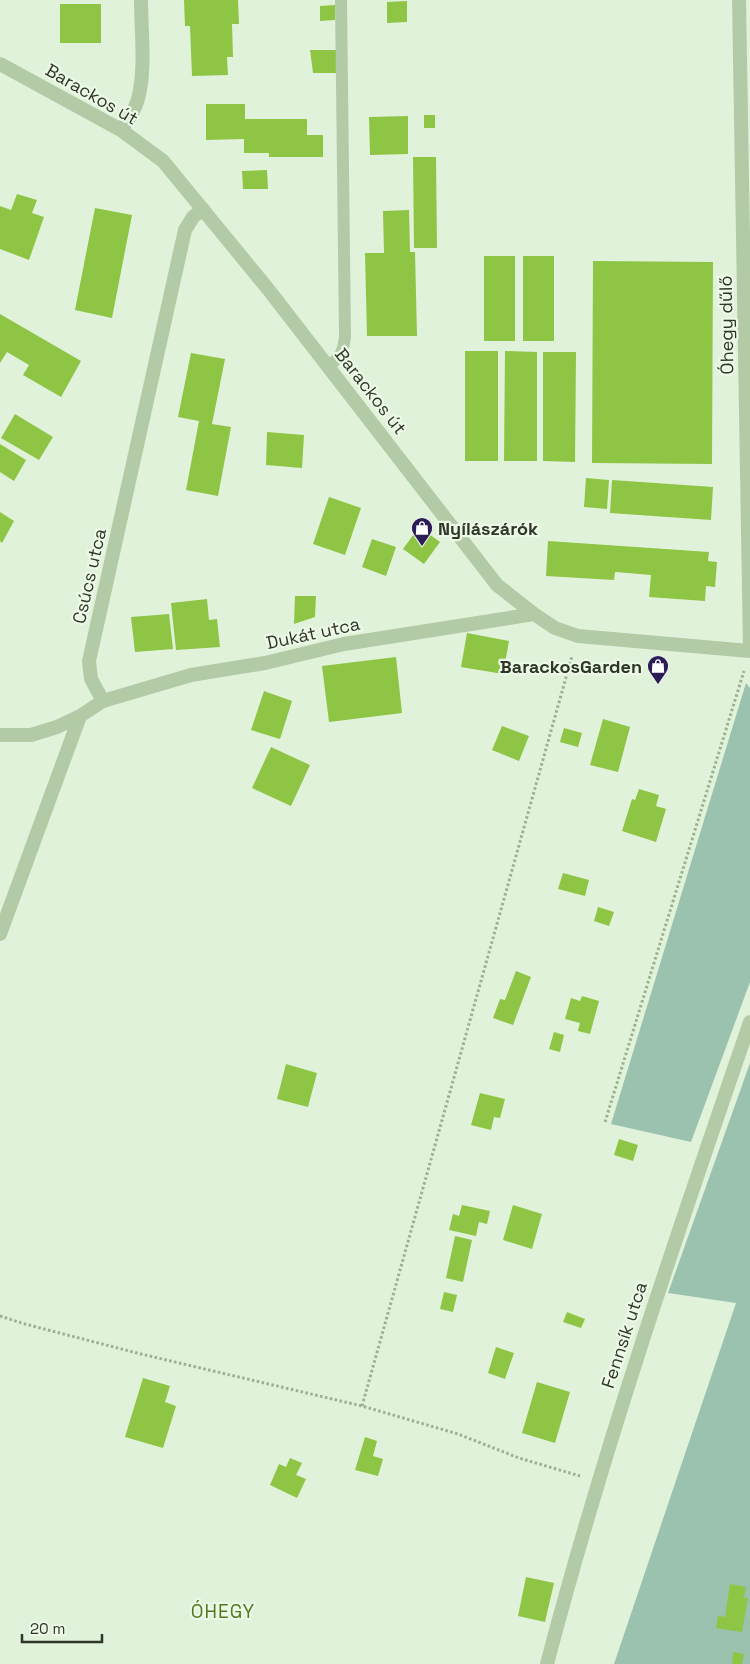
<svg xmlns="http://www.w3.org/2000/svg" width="750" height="1664" font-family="'Space Grotesk',sans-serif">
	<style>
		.green { fill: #9bc1af }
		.building { fill: #8ec545 }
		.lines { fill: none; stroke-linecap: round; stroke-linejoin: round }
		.path { stroke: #9bb08d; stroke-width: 3; stroke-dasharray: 2.5 2.5; stroke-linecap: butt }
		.service { stroke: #b3caa7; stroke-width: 12 }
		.minor { stroke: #b3caa7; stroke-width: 14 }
		.labels { text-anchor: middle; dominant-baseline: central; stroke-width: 4.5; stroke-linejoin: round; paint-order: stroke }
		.street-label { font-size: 18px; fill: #2f3628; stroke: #ecf9e7 }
		.poi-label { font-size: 18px; font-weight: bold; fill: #2f3628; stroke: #ecf9e7; text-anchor: start }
		.neighbourhood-label { font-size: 19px; letter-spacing: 1px; fill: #53791f; stroke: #ecf9e7 }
	</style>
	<rect width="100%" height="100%" fill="#e1f2db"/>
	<path class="green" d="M 746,683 L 750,688 L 750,982 L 691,1142 L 611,1124 Z
		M 750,1063 L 750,1664 L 614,1664 L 736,1303 L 668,1293 Z"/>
	<path class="building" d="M 184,0 L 238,0 L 239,24 L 232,24 L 233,57 L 227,57 L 228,75 L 192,76 L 190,26 L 185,26 Z
		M 407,1 L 407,22 L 387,23 L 387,2 Z
		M 60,4 L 101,4 L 101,43 L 60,43 Z
		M 335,5 L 335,20 L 320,21 L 320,6 Z
		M 310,50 L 336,50 L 336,73 L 313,73 Z
		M 206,104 L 245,104 L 245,119 L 307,119 L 307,135 L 323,135 L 323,157 L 269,157 L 269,153 L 244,153 L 244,139 L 206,140 Z
		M 424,115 L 435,115 L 435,128 L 424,128 Z
		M 408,116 L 408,154 L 370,155 L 369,117 Z
		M 413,157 L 436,157 L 437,248 L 414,248 Z
		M 267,170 L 268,189 L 243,189 L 242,171 Z
		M 17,194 L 37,200 L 32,213 L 44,217 L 29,260 L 0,249 L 0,206 L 11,210 Z
		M 95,208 L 132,215 L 112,318 L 75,310 Z
		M 409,210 L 410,252 L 415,252 L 417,336 L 367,336 L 365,253 L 384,253 L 383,211 Z
		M 484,256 L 515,256 L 515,341 L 484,341 Z
		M 523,256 L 554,256 L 554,341 L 523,341 Z
		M 593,261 L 713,262 L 712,464 L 592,463 Z
		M 0,314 L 81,361 L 61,397 L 23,375 L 29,365 L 7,352 L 0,363 Z
		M 465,351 L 498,351 L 498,461 L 465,461 Z
		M 505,351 L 537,352 L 537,461 L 504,461 Z
		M 543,352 L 576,352 L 575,462 L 543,461 Z
		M 191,353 L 225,359 L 212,424 L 231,427 L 218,496 L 186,490 L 199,421 L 178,417 Z
		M 15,414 L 53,437 L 39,460 L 1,438 Z
		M 267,432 L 304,435 L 302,468 L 266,465 Z
		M 0,444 L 26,460 L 14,481 L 0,472 Z
		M 586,478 L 609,480 L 607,509 L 584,507 Z
		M 612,480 L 713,487 L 711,520 L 610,513 Z
		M 329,497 L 361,508 L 345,555 L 313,544 Z
		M 0,512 L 14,521 L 2,543 L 0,541 Z
		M 419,527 L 440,542 L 424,564 L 403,549 Z
		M 372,539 L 396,547 L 386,576 L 362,567 Z
		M 548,541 L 709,552 L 708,561 L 717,562 L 715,587 L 706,586 L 705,601 L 649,597 L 651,575 L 615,572 L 614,580 L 546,576 Z
		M 295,596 L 316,596 L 315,617 L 294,624 Z
		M 207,599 L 209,620 L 217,619 L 220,647 L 176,650 L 171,603 Z
		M 169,614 L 173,649 L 135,652 L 131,617 Z
		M 467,633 L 509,641 L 503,674 L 461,667 Z
		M 396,657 L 402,713 L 329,722 L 322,666 Z
		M 264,691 L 292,701 L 280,739 L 251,730 Z
		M 603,719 L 630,727 L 618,772 L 590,765 Z
		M 502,726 L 529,736 L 519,761 L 492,750 Z
		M 564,728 L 582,733 L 578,747 L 560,742 Z
		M 271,747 L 310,765 L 291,806 L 252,788 Z
		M 639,789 L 659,795 L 656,806 L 666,809 L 656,842 L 622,831 L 632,799 L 635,800 Z
		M 563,873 L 589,880 L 585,896 L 558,889 Z
		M 598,907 L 614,912 L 609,926 L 594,921 Z
		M 516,971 L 531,977 L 513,1025 L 493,1018 L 500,999 L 505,1000 Z
		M 582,996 L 599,1001 L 590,1034 L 578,1031 L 580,1023 L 565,1019 L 571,998 L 580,1001 Z
		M 554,1032 L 564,1035 L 560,1052 L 549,1049 Z
		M 286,1064 L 317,1073 L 308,1107 L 277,1099 Z
		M 480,1093 L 505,1099 L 500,1118 L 494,1117 L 491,1130 L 471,1125 Z
		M 619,1139 L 638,1145 L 633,1161 L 614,1155 Z
		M 462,1205 L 490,1211 L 487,1224 L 479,1222 L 476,1236 L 449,1230 L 453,1214 L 459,1216 Z
		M 513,1205 L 542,1214 L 532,1249 L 503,1240 Z
		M 455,1236 L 472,1240 L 463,1282 L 446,1278 Z
		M 444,1292 L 457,1295 L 453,1312 L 440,1309 Z
		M 567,1312 L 585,1319 L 581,1328 L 563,1322 Z
		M 496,1347 L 514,1353 L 505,1379 L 488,1373 Z
		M 143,1378 L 170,1386 L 165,1402 L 176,1406 L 163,1448 L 125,1437 Z
		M 537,1382 L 570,1392 L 555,1443 L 522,1433 Z
		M 365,1437 L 377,1441 L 373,1456 L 383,1459 L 378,1476 L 355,1470 Z
		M 290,1458 L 302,1463 L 296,1475 L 306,1479 L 297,1498 L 270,1485 L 279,1464 L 286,1467 Z
		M 526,1577 L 554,1583 L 545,1622 L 518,1616 Z
		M 730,1584 L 746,1587 L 744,1598 L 748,1598 L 742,1632 L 716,1628 L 718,1616 L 725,1617 Z
		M 733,1652 L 744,1654 L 742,1664 L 732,1664 Z"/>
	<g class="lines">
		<path class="path" d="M 605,1122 L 744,671
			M 0,1316 L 25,1324 L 141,1354 L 362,1406 L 458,1434 L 519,1458 L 580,1476
			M 362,1406 L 572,656"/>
		<path class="service" d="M 329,366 C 341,356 343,352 345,337 L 341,0"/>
		<path class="minor" d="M 739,0 L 750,649
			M 0,64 L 121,130 L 163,161 L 268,289 L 497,585 L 534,614 L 555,628 L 578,636 L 750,651
			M 121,130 C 128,120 135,110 138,99 C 146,70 141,30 141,0
			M 103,701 L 91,679 L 89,661 L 185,230 L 193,217 L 203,209
			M 0,735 L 31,735 L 57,727 L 80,716 L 103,701 L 191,675 L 265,663 L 344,644 L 534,614
			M 0,934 L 80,716
			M 547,1664 C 604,1447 677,1234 750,1022"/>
	</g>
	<defs>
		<g id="shop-pin" transform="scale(1.125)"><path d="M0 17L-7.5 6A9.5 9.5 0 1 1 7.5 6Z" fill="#2c1d57" stroke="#ecf9e7"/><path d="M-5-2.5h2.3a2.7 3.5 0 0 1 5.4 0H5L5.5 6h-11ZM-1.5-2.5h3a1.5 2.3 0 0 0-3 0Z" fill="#fff"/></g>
	</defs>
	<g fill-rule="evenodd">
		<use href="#shop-pin" x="422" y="528"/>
		<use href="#shop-pin" x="658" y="666"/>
	</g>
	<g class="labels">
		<g class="street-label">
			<text transform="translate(92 94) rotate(30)">Barackos út</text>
			<text transform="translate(726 325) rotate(-91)">Óhegy dűlő</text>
			<text transform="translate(371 391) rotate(52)">Barackos út</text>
			<text transform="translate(89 576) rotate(-77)">Csúcs utca</text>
			<text transform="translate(313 633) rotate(-12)">Dukát utca</text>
			<text transform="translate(624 1335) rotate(-72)">Fennsík utca</text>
		</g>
		<g class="poi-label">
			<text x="438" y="528">Nyílászárók</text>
			<text x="642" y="666" text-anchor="end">BarackosGarden</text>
		</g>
		<g class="neighbourhood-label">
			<text x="223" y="1611">ÓHEGY</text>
		</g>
	</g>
	<path d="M22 1634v8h80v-8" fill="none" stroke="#2f3628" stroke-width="2.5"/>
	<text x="30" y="1634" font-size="15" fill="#2f3628" stroke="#ecf9e7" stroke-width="4" paint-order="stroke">20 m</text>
</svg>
